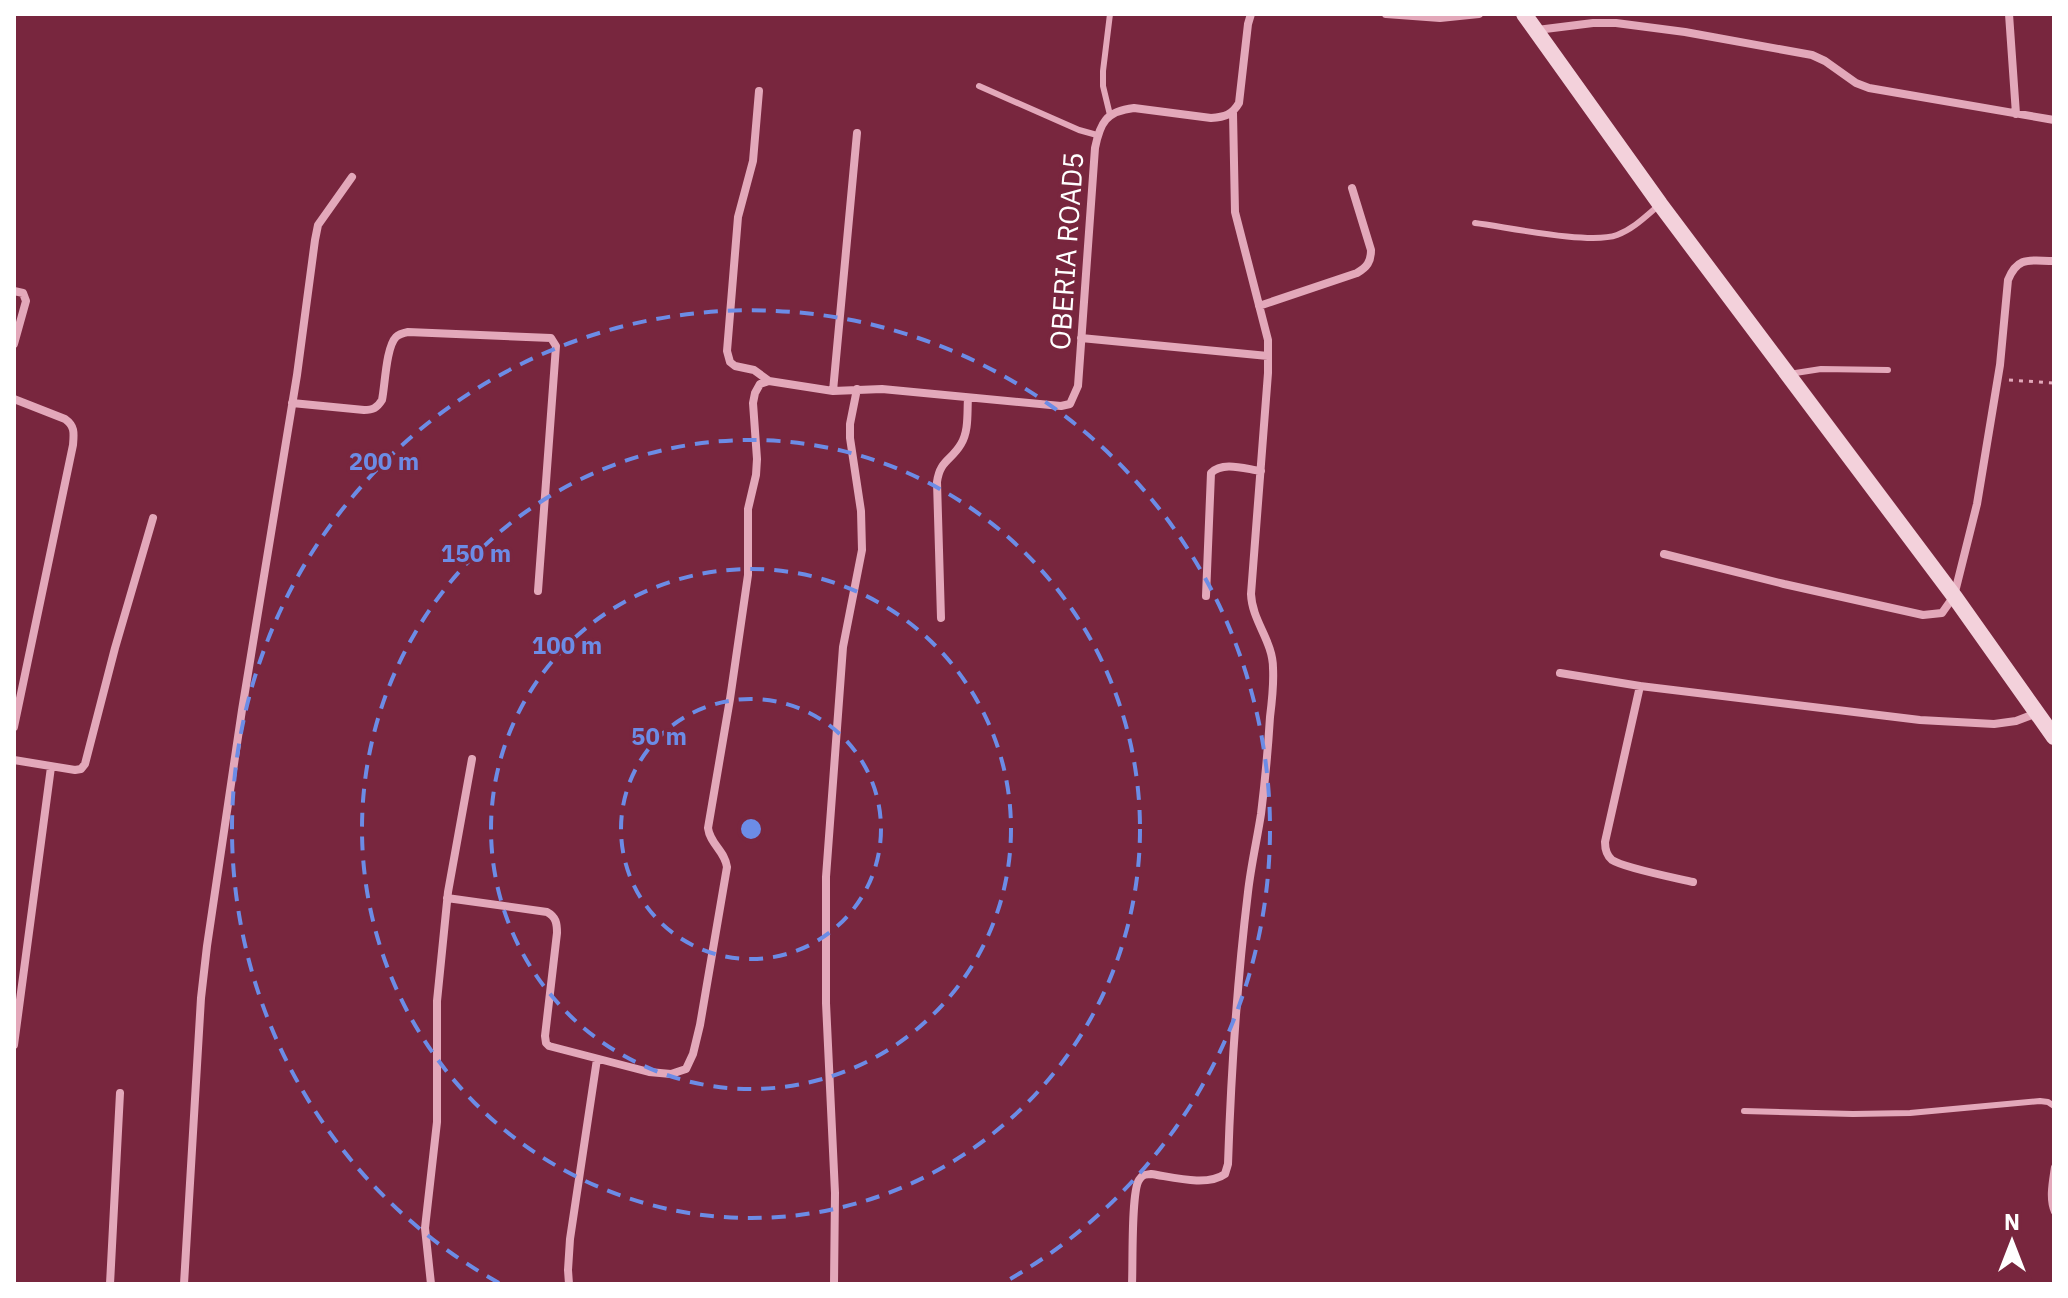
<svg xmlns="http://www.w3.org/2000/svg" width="2068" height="1298" font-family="'IBM Plex Sans',sans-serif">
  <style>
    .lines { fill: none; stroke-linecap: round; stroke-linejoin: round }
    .path { stroke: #e3a8ba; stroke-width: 3; stroke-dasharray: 4 6; stroke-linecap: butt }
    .lane { stroke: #e3a8ba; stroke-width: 6 }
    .street { stroke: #e3a8ba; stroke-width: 8 }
    .secondary { stroke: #f3d1db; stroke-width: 16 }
    .ring { fill: none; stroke: #6c8ce6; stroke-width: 4; stroke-dasharray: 14 10 }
    .labels { text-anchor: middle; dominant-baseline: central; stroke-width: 7; stroke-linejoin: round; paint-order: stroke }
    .street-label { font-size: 28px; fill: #fff; stroke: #78263e }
    .centre { fill: #6c8ce6; stroke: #78263e; stroke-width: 4 }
    .ring-label { font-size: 24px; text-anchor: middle; font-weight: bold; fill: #6c8ce6; stroke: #78263e; stroke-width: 7; stroke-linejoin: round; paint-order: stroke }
  </style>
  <rect width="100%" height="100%" fill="#78263e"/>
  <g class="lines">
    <!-- path -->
    <path class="path" d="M2009 380 2054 383"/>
    <!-- lane -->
    <path class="lane" d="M1110 14 1103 71V86L1110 115
      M979 86 1079 130 1097 135
      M1475 223C1507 227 1590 245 1617 235 1633 229 1645 217 1658 206
      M1789 374 1821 369 1888 370
      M1744 1111 1853 1114 1910 1113 2040 1101 2048 1102 2054 1106
      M2054 1167C2052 1181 2048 1199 2054 1212"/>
    <!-- street -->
    <path class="street" d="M1386 14 1440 18 1479 14
      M2009 14 2016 114
      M1537 30 1593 23H1616L1685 32 1812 55 1825 61 1856 83 1869 88 2054 120
      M759 91 753 161 738 217 727 351 730 362 735 366 754 370 769 381
      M14 291 23 293 26 301 14 344
      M1259 306 1357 273C1367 267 1371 262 1371 250L1352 188
      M1081 338 1268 356
      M833 391 857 133
      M14 399 65 419C75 426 74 433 73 445L14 727
      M292 403 364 410C373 410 377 408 382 400 385 386 386 347 396 337 399 334 403 333 408 332L551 338 556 346 538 591
      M1664 554 1784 584 1923 615 1942 613 1954 596 1977 504 2000 365 2008 280C2018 255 2031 261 2054 261
      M1206 596 1211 473C1223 461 1245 469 1261 471
      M941 618 937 482C940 460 951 461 961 444 969 431 967 413 968 398
      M1560 673 1640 686 1920 720 1994 724 2016 721 2037 713
      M1640 686 1605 842C1605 849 1606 855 1612 860 1624 868 1676 878 1693 882
      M14 760 75 770 81 769 85 764 115 648 153 518
      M447 898 547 912C556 917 557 923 557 933L545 1036 546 1043 549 1046 649 1072 671 1074 686 1069 693 1054 700 1025 727 867C725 851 710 844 708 828L730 699 748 575V509L756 475 757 459 753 403 755 393 760 384 769 381 833 391 882 389 1061 406 1070 404 1078 386 1095 148C1100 123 1106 111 1134 108L1211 118C1225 117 1232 115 1239 103L1248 24 1251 14
      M14 1045 51 767
      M110 1284 120 1093
      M184 1284 201 998 207 946 242 710 297 375 315 240 318 225 352 177
      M431 1284 425 1228 437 1122V1001L448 892 472 759
      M569 1284 568 1270 570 1239 597 1059
      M834 1284 835 1193 826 1003V877L843 647 862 550 861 511 850 438V424L857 389
      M1132 1284C1133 1265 1131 1192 1139 1180 1143 1174 1144 1175 1151 1174 1172 1177 1207 1187 1225 1174L1228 1164C1231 1073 1237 982 1248 892 1251 865 1257 840 1261 814 1265 782 1268 749 1270 717 1272 701 1274 685 1273 668 1273 641 1252 621 1251 594L1268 373V340L1235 212 1233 113"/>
    <!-- secondary -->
    <path class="secondary" d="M1524 14 1660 204 1954 596 2054 737"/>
  </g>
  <!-- distance rings -->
  <g class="ring">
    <circle cx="751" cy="829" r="130"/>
    <circle cx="751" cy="829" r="260"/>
    <circle cx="751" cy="829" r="389"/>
    <path d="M499 1283A519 519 0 1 1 1003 1283"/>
  </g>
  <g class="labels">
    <!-- street labels -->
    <g class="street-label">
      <text transform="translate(1066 251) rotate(-86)">OBERIA ROAD5</text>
    </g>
  </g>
  <circle cx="751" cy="829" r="12" class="centre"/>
  <g class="ring-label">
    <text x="384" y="470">200 m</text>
    <text x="476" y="562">150 m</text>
    <text x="567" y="654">100 m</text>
    <text x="659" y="745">50 m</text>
  </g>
  <!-- border -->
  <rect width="2068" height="1298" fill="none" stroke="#ffffff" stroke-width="32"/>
  <!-- north arrow -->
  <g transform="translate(2012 1242)" stroke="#78263e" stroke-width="6" paint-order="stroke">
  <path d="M0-6L14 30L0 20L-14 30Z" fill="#ffffff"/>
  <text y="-12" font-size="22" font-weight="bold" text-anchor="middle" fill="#ffffff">N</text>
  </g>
</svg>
